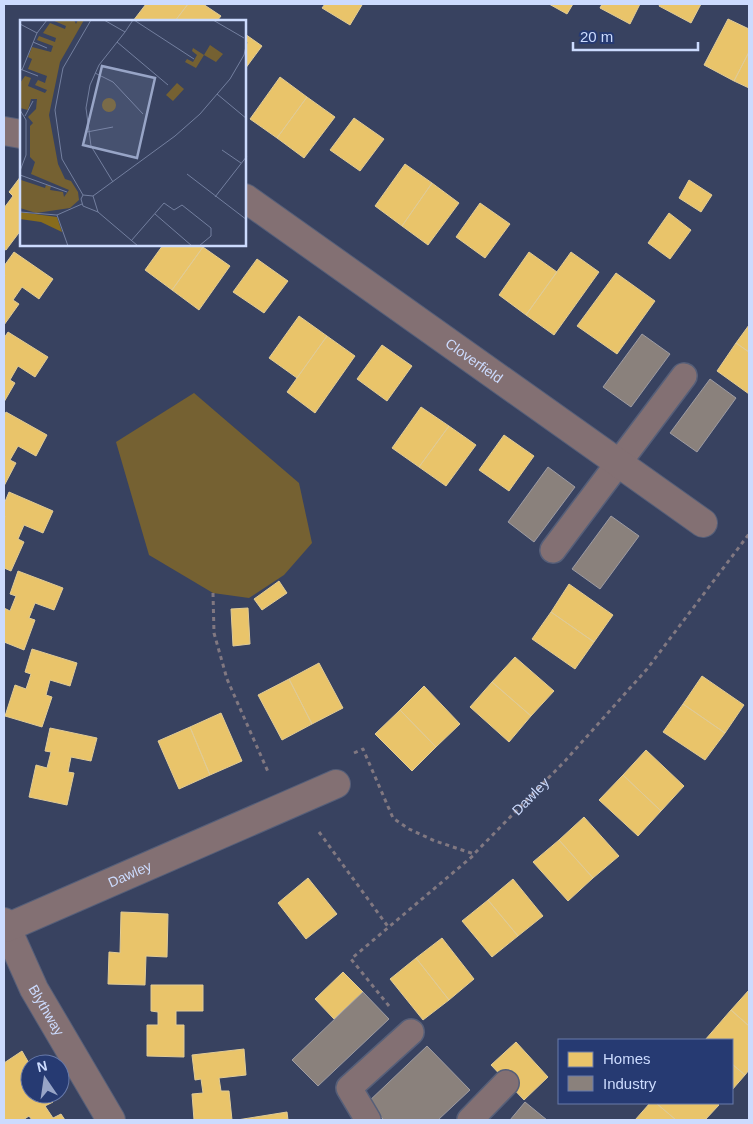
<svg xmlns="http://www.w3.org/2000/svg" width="753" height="1124" font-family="Helvetica,sans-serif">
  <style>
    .green { fill: #756132 }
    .homes { fill: #e9c46a; stroke: #e0cb96 }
    .industry { fill: #8a817c; stroke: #9e9ca3 }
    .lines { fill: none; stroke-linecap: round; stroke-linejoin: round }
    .service-casing { stroke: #565f79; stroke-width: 28 }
    .minor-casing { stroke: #565f79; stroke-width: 30 }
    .path { stroke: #817881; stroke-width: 3; stroke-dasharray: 4 4; stroke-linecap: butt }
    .service { stroke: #837073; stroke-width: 25 }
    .minor { stroke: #837073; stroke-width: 28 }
    .labels { text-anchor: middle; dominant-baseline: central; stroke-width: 5; stroke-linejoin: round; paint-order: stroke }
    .street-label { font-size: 14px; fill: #ccdbfe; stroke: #263a72 }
    .inset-road { fill: none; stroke: #737f9f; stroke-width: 1 }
    .view { fill: #98a5c7; fill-opacity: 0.15; stroke: #98a5c7; stroke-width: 2.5 }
    .inset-edge { fill: none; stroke: #ccdbfe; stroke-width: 2.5 }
  </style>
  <rect width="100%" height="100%" fill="#384260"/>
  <!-- green -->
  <path class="green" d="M194 393 299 483 312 543 284 575 249 598 213 593 149 555 116 442Z"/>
  <!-- homes -->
  <path class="homes" d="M146 4H188L175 21H133Z
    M188 4H203L221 16 217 21H175Z
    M325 4H359L362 5 350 25 322 8Z
    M549 4H573L567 14Z
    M602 4H640L630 24 600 8Z
    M660 4H701L691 23 659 6Z
    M728 19 749 29V52L734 81 704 65Z
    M245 34 262 46 245 69Z
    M749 52V88L734 81Z
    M280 77 307 97 277 138 250 119Z
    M307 97 335 117 304 158 277 138Z
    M354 118 384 139 360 171 330 150Z
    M405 164 432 183 402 226 375 206Z
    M21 176V230L6 250 4 249V208L13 196 9 192Z
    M689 180 712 195 701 212 679 198Z
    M432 183 459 203 428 245 402 226Z
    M480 203 510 224 485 258 456 237Z
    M669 213 691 230 670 259 648 243Z
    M163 245H201L203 247 172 290 145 270Z
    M203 247 230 266 199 310 172 290Z
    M14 252 53 279 39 299 22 287 13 300 19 304 4 325V277L5 275 4 274V266Z
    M529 252 557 272 526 315 499 295Z
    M571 252 599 272 554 335 526 315Z
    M257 259 288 281 264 313 233 292Z
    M616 273 655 301 617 354 577 326Z
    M299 316 327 336 297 378 269 358Z
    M749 325V352L736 343Z
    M8 332 48 357 35 377 18 366 10 380 15 383 4 402V338Z
    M327 336 355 356 315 413 287 392Z
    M736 343 749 352V394L717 371Z
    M382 345 412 366 387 401 357 379Z
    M421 407 449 426 419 467 392 448Z
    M6 412 47 435 36 456 18 446 10 460 16 463 4 486V416Z
    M449 426 476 445 446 486 419 467Z
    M504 435 534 456 509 491 479 470Z
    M9 492 53 511 43 533 24 525 18 539 24 542 11 571 4 568V520L5 516H4V504Z
    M18 571 63 588 54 610 35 603 29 618 35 620 24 650 4 642V608L10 611 16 596 10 594Z
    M279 581 287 593 262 610 254 599Z
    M569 584 613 615 594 642 551 612Z
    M248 608 250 644 233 646 231 609Z
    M551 612 594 642 575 669 532 639Z
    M32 649 77 663 70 686 50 680 46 695 52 697 42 727 5 716 15 685 26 689 31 674 25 672Z
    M515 657 554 691 531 716 492 682Z
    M319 663 343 708 312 724 289 679Z
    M702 676 744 705 725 733 683 704Z
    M289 679 312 724 282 740 258 695Z
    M492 682 531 716 509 742 470 707Z
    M424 686 460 724 436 747 400 710Z
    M683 704 725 733 705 760 663 732Z
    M400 710 436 747 412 771 375 734Z
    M221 713 242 761 210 775 190 727Z
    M190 727 210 775 179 789 158 741Z
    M50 728 97 738 91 761 71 757 68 772 74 773 67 805 29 797 36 765 47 768 51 752 45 751Z
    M646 750 684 786 661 811 623 775Z
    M623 775 661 811 638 836 599 800Z
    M584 817 619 856 593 878 559 840Z
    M559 840 593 878 568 901 533 862Z
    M308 878 337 914 306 939 278 903Z
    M513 879 543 916 518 936 488 900Z
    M488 900 518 936 492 957 462 921Z
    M121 912 168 914 167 957 146 956 145 985 108 984 109 952 120 953Z
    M442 938 474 979 449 1000 416 958Z
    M416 958 449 1000 423 1020 390 979Z
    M343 972 363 992 334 1019 315 999Z
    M151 985H203V1011H176V1025H184V1057L147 1056V1025H158V1012L151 1011Z
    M749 990V1026L731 1010Z
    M731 1010 749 1026V1070L745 1075 732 1064V1040H705Z
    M516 1042 548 1077 524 1100 491 1065Z
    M244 1049 246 1075 219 1078 221 1091H229L232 1120H194L192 1094 203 1093 201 1079 195 1080 192 1055Z
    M22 1051 30 1065V1094H48L53 1102 45 1106 53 1118 61 1114 65 1120H32L29 1116 23 1120H4V1063Z
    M732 1064 745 1075 732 1090Z
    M650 1103H656L676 1120H635Z
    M656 1103H717L719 1105 705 1120H676Z
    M287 1112 288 1120H237Z"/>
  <!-- industry -->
  <path class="industry" d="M642 334 670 354 631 407 603 387Z
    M710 379 736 398 697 452 670 433Z
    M548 467 575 487 534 542 508 522Z
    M611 516 639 536 600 589 572 569Z
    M363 992 389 1019 318 1086 292 1060Z
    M427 1046 470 1090 438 1120H384L367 1103Z
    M525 1102 547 1120H510Z"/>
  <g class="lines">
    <!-- service casing -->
    <g class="service-casing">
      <path id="service" d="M553 550 684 376
        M368 1120 349 1088 411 1032
        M470 1120 506 1083"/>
    </g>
    <!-- minor casing -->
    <g class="minor-casing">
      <g id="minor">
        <path d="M4 131 21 134"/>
        <path id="s2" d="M245 198 703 523"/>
        <path id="s3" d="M4 922 34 989 111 1120"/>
        <path id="s4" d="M6 928 336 784"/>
      </g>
    </g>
    <!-- path -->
    <g class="path">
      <path d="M213 593 214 633 227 679 269 774"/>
      <path id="s1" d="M354 753 363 749 393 818 409 829 435 841 474 854 565 761 647 669 749 534"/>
      <path d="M319 832 389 928"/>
      <path d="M389 1006 351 959 474 855"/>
    </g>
    <!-- service -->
    <use href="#service" class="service"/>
    <!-- minor -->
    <use href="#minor" class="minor"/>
  </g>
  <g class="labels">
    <!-- street labels -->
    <g class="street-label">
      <text stroke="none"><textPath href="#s2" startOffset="281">Cloverfield</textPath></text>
      <text stroke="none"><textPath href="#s1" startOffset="255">Dawley</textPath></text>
      <text stroke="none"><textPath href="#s4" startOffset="135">Dawley</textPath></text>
      <text stroke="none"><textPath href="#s3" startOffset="98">Blythway</textPath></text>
    </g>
  </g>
  <!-- overview -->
  <g transform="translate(20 20)">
    <rect width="226" height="226" fill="#384260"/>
    <path d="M32 0H54L56 4 58 0H64L40 42 29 95 38 144 45 159 51 161 58 172 59 180 50 188 16 193 0 188 1 160 25 168 26 165 31 166 30 170 43 172 44 177 49 170 11 154 15 142 10 137V106L13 103 8 97 16 89 17 79H11L8 90 0 88V63L5 56 11 58 8 66 25 73 27 70 15 65 18 60 25 63 27 56 8 49 12 39 8 37 12 27 31 32 33 26 17 20 19 16 35 22 36 18 23 13 30 3 45 9 46 6ZM190 25 203 34 196 42 184 35 176 48 165 42 167 39 173 42 177 35 172 31 173 28 184 35ZM157 63 164 69 153 81 146 75ZM82 85a7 7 0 1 1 14 0a7 7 0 1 1-14 0Z" fill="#756132"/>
    <path d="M0 192 37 197 42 212 21 202 0 199Z" fill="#886c1c"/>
    <path class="inset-road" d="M84 0 105 12 113 0M114 0 174 39M193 0 224 18M0 4 17 13M13 22 27 28M97 22 148 65M0 49 18 56M2 50 17 13 27 0M75 53 93 62 123 94M197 74 227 99M0 90 6 100V135L0 151M5 96 13 81M67 112 93 107M202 130 221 143M167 154 227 200M0 155 47 172M93 162 71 126 66 88 70 65 79 45 105 12M63 175 42 139 35 90 43 48 71 0M63 175 61 179 63 186 78 192 118 226M63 175 73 176 78 192M73 176 155 116 180 94 210 59 224 35 227 22M195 177 227 136M0 192 37 195 62 184M135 194 172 226M37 195 48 226M111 221 144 183 154 190 162 185 191 208V216L179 226"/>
    <path class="view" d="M82 46 135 58 117 138 63 125Z"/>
    <rect width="226" height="226" class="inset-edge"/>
  </g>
  <!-- border -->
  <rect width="753" height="1124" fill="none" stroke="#ccdbfe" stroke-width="10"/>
  <!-- legend -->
  <rect x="558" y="1039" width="175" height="65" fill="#263a72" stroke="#687aaa"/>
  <rect x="568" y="1052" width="25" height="15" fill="#e9c46a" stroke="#687aaa"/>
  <text x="603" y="1064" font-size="15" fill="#ccdbfe">Homes</text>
  <rect x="568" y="1076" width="25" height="15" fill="#8a817c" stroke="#687aaa"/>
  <text x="603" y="1089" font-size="15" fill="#ccdbfe">Industry</text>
  <!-- north arrow -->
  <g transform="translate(45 1079) rotate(347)"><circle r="24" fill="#263a72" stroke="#687aaa"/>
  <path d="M0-4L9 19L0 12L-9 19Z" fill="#98a5c7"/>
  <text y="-8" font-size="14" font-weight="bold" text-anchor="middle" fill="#ccdbfe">N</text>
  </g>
  <!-- scale -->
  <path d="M573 42v8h125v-8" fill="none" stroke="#ccdbfe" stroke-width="2.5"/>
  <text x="580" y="42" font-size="15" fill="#ccdbfe" stroke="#263a72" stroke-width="4" paint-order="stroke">20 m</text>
</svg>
